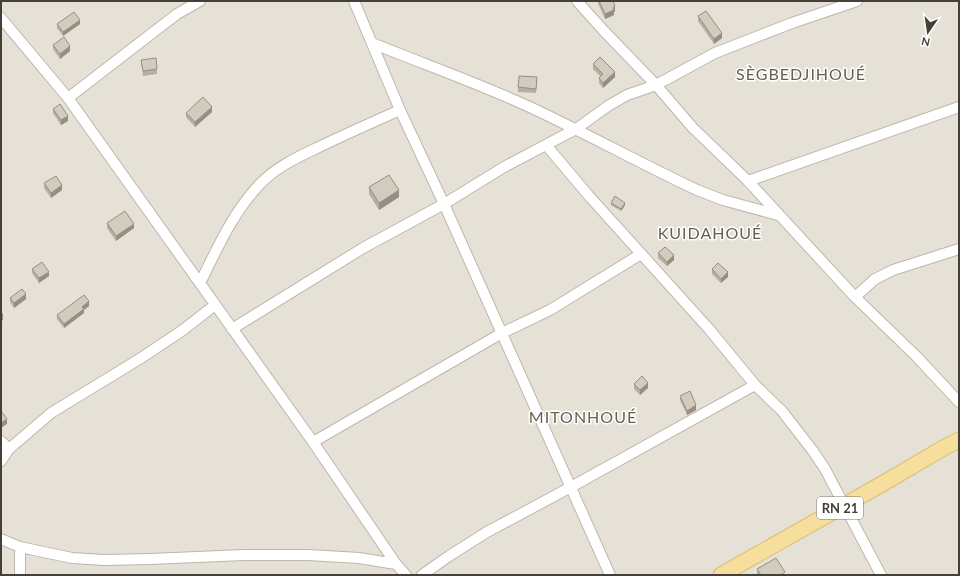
<svg xmlns="http://www.w3.org/2000/svg" width="960" height="576" font-family="Lato,sans-serif">
  <style>
    .residential { fill: #e6e1d6 }
    .lines { fill: none; stroke-linecap: round; stroke-linejoin: round }
    .street-casing { stroke: #bdb7ab; stroke-width: 12 }
    .primary-casing { stroke: #d9bd6e; stroke-width: 17 }
    .street { stroke: #fff; stroke-width: 10 }
    .primary { stroke: #f6df9d; stroke-width: 15 }
    .wall { fill: #b5afa3 }
    .shaded-wall { fill: #948e85 }
    .building { fill: #d3cbbe; stroke: #948e85 }
    .labels { text-anchor: middle; dominant-baseline: central; stroke-width: 3; stroke-linejoin: round; paint-order: stroke }
    .shield { fill: #fff; stroke: #7d7973; stroke-width: 1 }
    .shield-label { font-size: 13px; font-weight: bold; fill: #454037 }
    .quarter-label { font-size: 16px; letter-spacing: 1px; fill: #675e4f; stroke: #fff }
  </style>
  <rect width="100%" height="100%" fill="#f2efe8"/>
  <!-- residential -->
  <path class="residential" d="M1 1H959V575H1Z"/>
  <g class="lines">
    <!-- street casing -->
    <g class="street-casing">
      <path id="street" d="M354 1 400 110 444 204 610 575
        M577 1 604 31 656 85 693 128 748 181 855 297 916 356 959 402
        M1 18 68 98 313 442 396 564
        M372 43C426 65 481 84 534 109 589 135 642 164 697 190L723 200 778 215
        M68 98 177 14 200 1
        M546 145 589 196 709 329 755 385 782 411 813 451 825 469 881 575
        M748 181 959 107
        M200 283C217 249 233 212 260 184 276 167 298 157 319 147 346 134 373 122 400 110
        M855 297 875 279 893 270 959 249
        M232 329 363 248 444 204 504 167 576 129 608 106 627 95 656 85 715 53 792 23 857 1
        M1 441 9 449
        M313 442 502 333 550 310 641 254
        M1 461 9 449 51 413 141 358 183 330 215 305
        M1 539 20 547 72 558 104 560 150 559 244 555H308L359 558 396 564 406 575
        M20 547V575
        M422 575 449 556 487 532 571 487 755 385"/>
    </g>
    <!-- primary casing -->
    <g class="primary-casing">
      <path id="primary" d="M721 575 882 484 945 447 959 440"/>
    </g>
    <!-- street -->
    <use href="#street" class="street"/>
    <!-- primary -->
    <use href="#primary" class="primary"/>
  </g>
  <!-- wall -->
  <path class="wall" d="M597 1H613L615 11 614 12V15L605 19Z
    M698 16 722 38 714 44 698 21Z
    M57 24H80L63 36 57 28Z
    M53 45 70 51 60 59 53 49Z
    M141 60 157 69V74L143 76Z
    M593 64 615 77 603 88 599 83V78L600 76 593 69Z
    M537 82 536 93 518 92V87Z
    M53 109 68 121 61 125 53 113Z
    M212 112 195 127 186 117V113Z
    M44 183 62 190 51 198 44 188Z
    M369 187 399 197 379 210 369 194Z
    M611 203 625 205 621 211 611 205Z
    M107 223 134 228 116 241 107 228Z
    M658 253 674 260 667 266 658 258Z
    M32 269 49 276 39 283 32 273Z
    M712 269 728 277 721 283 712 274Z
    M10 298 26 299 14 308 10 302Z
    M89 306 84 310V313L64 328 57 319V315Z
    M634 384 648 388 640 395 634 389Z
    M680 396 696 410 687 415 680 400Z
    M757 569 785 575H757Z"/>
  <!-- shaded-wall -->
  <path class="shaded-wall" d="M615 6V11L614 12V15L605 19V14L613 8Z
    M80 20V24L63 36V32Z
    M722 33V38L714 44V39Z
    M70 46V51L60 59V54Z
    M615 72V77L603 88V83Z
    M212 107V112L195 127V122Z
    M68 116V121L61 125V120Z
    M62 185V190L51 198V193Z
    M399 190V197L379 210V203Z
    M625 203V205L621 211V209Z
    M134 224V228L116 241V236Z
    M674 255V260L667 266V262Z
    M49 272V276L39 283V278Z
    M728 272V277L721 283V279Z
    M26 294V299L14 308V303Z
    M89 301V306L84 310V313L64 328V324L82 307Z
    M3 313V320L1 321V314Z
    M648 383V388L640 395V390Z
    M696 405V410L687 415V411Z
    M7 419V424L1 428V423Z"/>
  <!-- building -->
  <path class="building" d="M599 1H613L615 6 613 8 614 10 605 14Z
    M706 11 722 33 714 39 698 16Z
    M74 12 80 20 63 32 57 24Z
    M64 37 70 46 60 54 53 45Z
    M600 57 615 72 603 83 599 78 603 74 593 64Z
    M156 58 157 69 143 71 141 60Z
    M519 76 537 77 536 89 518 87Z
    M203 97 212 107 195 122 186 113Z
    M60 104 68 116 61 120 53 109Z
    M389 175 399 190 379 203 369 187Z
    M56 176 62 185 51 193 44 183Z
    M615 196 625 203 621 209 611 203Z
    M125 211 134 224 116 236 107 223Z
    M665 247 674 255 667 262 658 253Z
    M42 262 49 272 39 278 32 269Z
    M718 263 728 272 721 279 712 269Z
    M22 289 26 294 14 303 10 298Z
    M84 295 89 301 82 307 84 309 64 324 57 315Z
    M642 376 648 383 640 390 634 384Z
    M690 391 696 405 687 411 680 396Z
    M1 411 7 419 1 423Z
    M776 558 785 572 781 575H761L757 569Z"/>
  <g class="labels">
    <!-- shield labels -->
    <rect class="shield" x="817" y="497" width="46" height="22" rx="3"/>
    <g class="shield-label">
      <text x="840" y="508">RN 21</text>
    </g>
    <!-- quarter labels -->
    <g class="quarter-label">
      <text x="801" y="73">SÈGBEDJIHOUÉ</text>
      <text x="710" y="232">KUIDAHOUÉ</text>
      <text x="583" y="416">MITONHOUÉ</text>
    </g>
  </g>
  <!-- border -->
  <rect width="960" height="576" fill="none" stroke="#454037" stroke-width="4"/>
  <!-- north arrow -->
  <g transform="translate(928 32) rotate(193)" stroke="#ffffff" stroke-width="3" paint-order="stroke">
  <path d="M0-3L7 15L0 10L-7 15Z" fill="#454037"/>
  <text y="-6" font-size="11" font-weight="bold" text-anchor="middle" fill="#454037">N</text>
  </g>
</svg>
